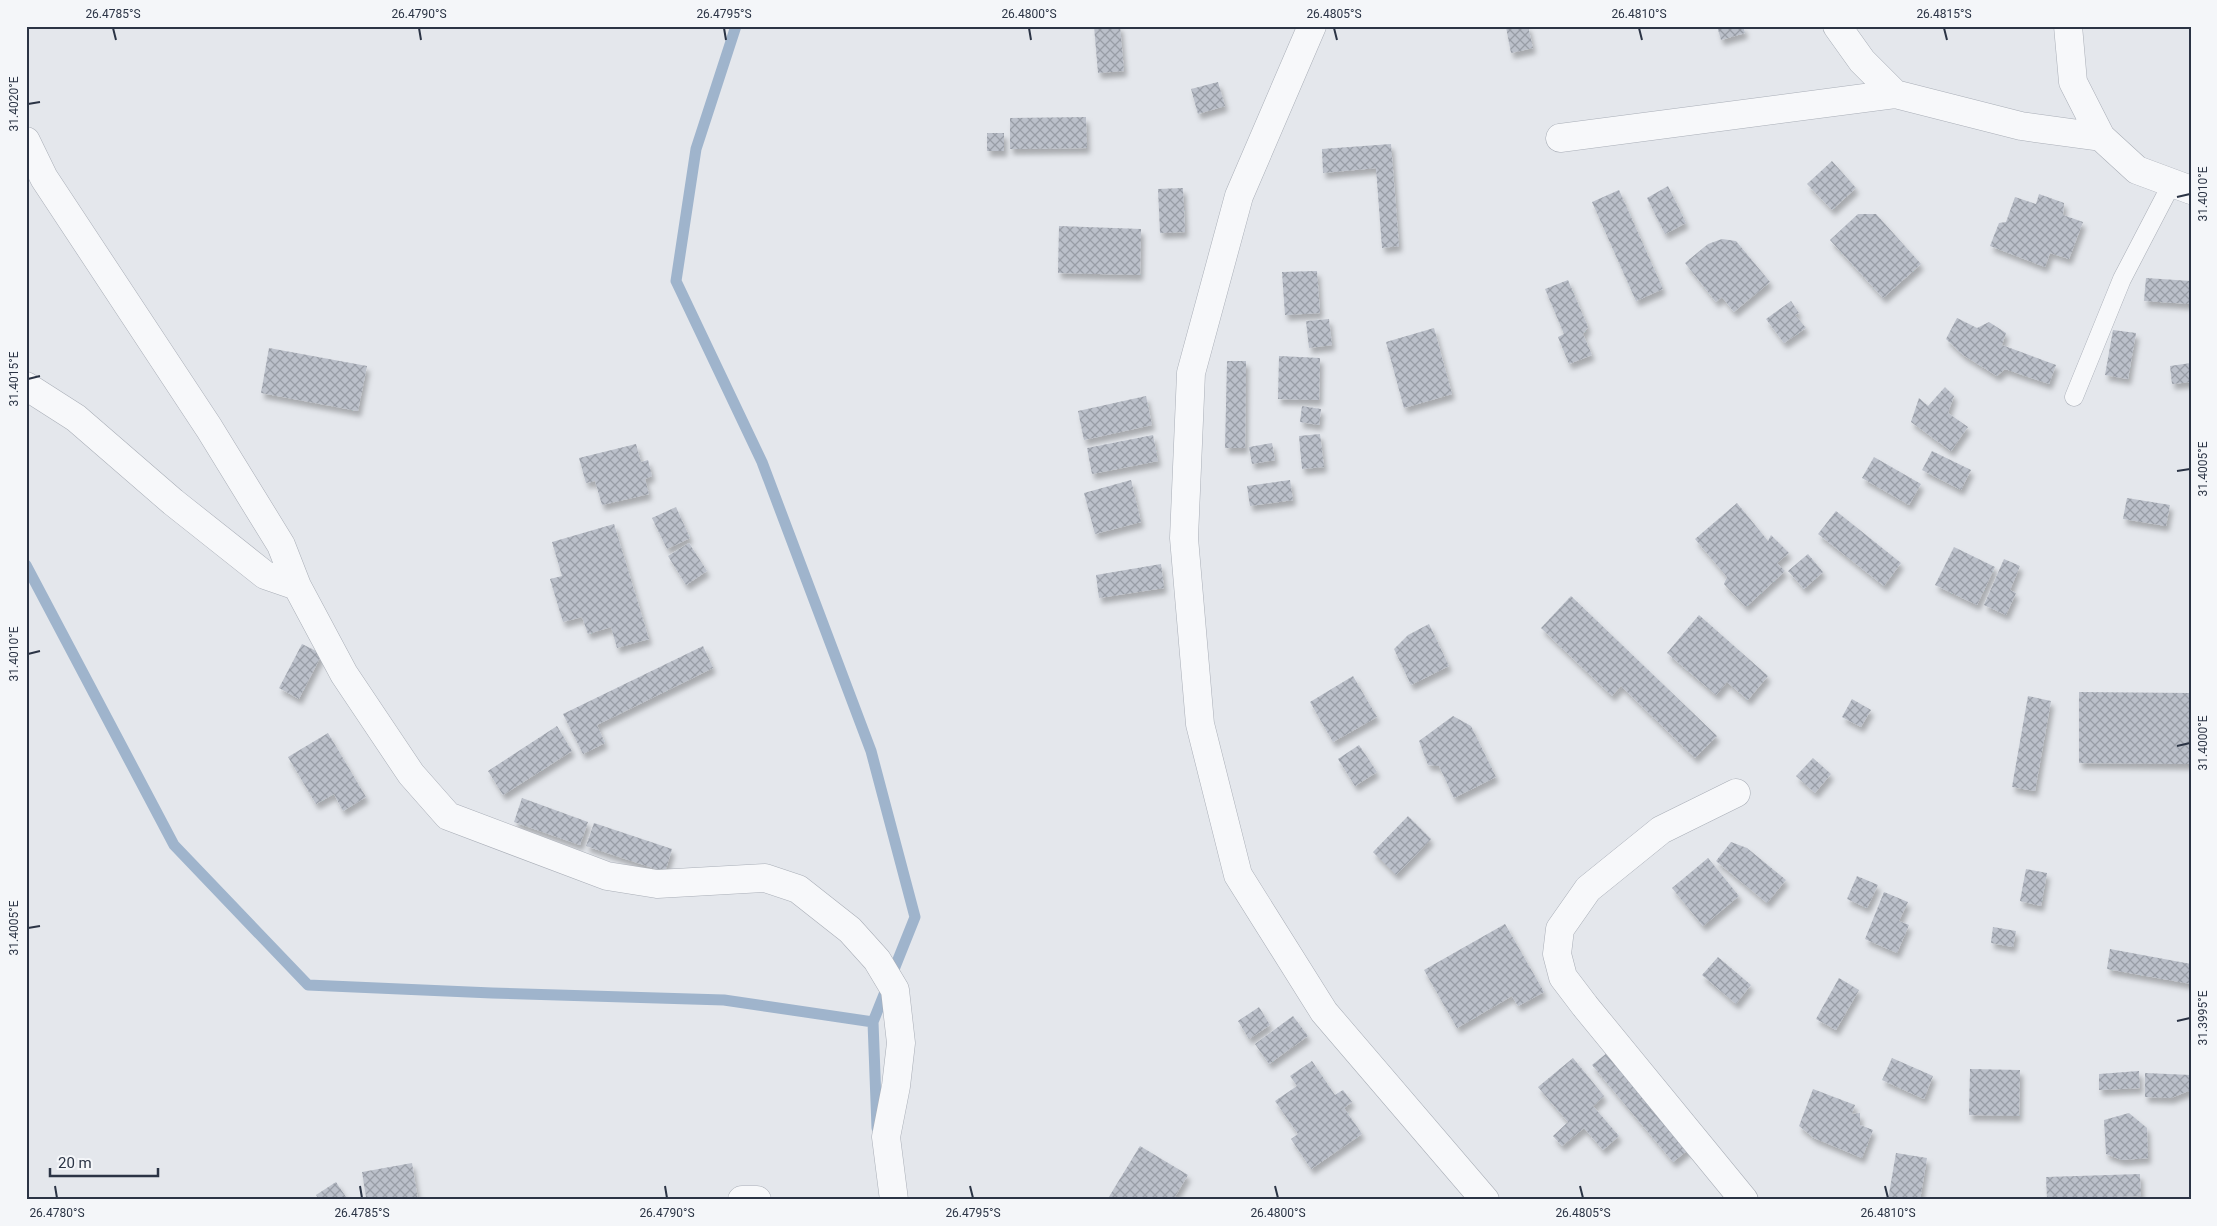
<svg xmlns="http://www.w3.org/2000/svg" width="2217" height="1226" font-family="Roboto,sans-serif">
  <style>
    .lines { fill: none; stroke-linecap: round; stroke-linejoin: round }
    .stream { stroke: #9fb4cc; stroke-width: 11 }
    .building { fill: url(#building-cross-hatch); filter: url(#shadow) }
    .service-casing { stroke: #a9aeb7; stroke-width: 19 }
    .minor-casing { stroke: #a9aeb7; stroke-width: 29 }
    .service { stroke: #f7f8fa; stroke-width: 18 }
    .minor { stroke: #f7f8fa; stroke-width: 28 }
    .ticks { fill: none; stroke: #2b3445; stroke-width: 2 }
    .neatline { fill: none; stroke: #2b3445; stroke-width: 2 }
    .ticks-label { font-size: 12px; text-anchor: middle; fill: #2b3445 }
  </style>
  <defs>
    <pattern id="building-cross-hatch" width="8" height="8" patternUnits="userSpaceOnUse" patternTransform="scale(1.25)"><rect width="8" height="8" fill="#bbc0ca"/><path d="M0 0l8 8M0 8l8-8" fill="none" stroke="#989da6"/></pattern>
    <filter id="shadow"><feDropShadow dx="3" dy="5.5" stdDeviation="2.5" flood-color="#0004"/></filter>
  </defs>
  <rect width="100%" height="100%" fill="#e4e7ec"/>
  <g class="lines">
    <!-- stream -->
    <path class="stream" d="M736 26 696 149 676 281 762 462 871 751 915 917 873 1022 877 1128
      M26 565 174 845 308 985 492 993 724 1000 873 1022"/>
  </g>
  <!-- building -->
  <path class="building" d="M1094 26H1120L1124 71 1098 73Z
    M1512 26H1528L1533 48 1511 53 1506 27Z
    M1717 26H1743L1745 33 1721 40Z
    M1218 82 1225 106 1198 114 1191 89Z
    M1086 117 1087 148 1010 149V118Z
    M987 133H1004V151H987Z
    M1391 144 1399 246 1382 248 1376 168 1323 173 1322 149Z
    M1832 161 1856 188 1832 210 1807 184Z
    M1668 186 1686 223 1665 234 1647 198Z
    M1183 188 1185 232 1160 233 1158 189Z
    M1619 190 1663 289 1636 301 1592 202Z
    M2039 194 2064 203 2063 215 2083 222 2069 259 2050 253 2045 267 1990 246 1999 223 2006 222 2015 197 2036 204Z
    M1858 214H1876L1921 264 1883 298 1830 240Z
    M1059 226 1141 229 1140 275 1058 273Z
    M1722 239 1736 241 1770 282 1734 312 1722 297 1716 302 1685 263 1708 244Z
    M1317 271 1320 313 1285 315 1282 272Z
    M2146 278 2191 281V304L2144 301Z
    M1568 280 1588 327 1583 334 1592 355 1569 364 1558 337 1564 334 1545 289Z
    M1791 301 1799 313 1795 315 1806 328 1784 343 1766 319Z
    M1957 318 1977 328 1989 322 2006 333 2002 345 2056 365 2049 384 2005 369 1997 376 1963 355 1946 339Z
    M1329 319 1332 345 1309 348 1306 321Z
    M1434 328 1452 394 1404 408 1386 342Z
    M2113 330 2136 333 2128 379 2105 375Z
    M269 348 367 366 358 411 261 393Z
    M1279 356 1320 358 1319 400 1278 399Z
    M1227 361H1246L1245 448H1225Z
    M2191 363V382L2172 384 2170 366Z
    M1945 387 1954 396 1948 413 1968 427 1951 451 1911 422 1919 398 1928 406Z
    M1146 396 1152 425 1084 440 1078 411Z
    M1302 406 1321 409 1319 425 1300 422Z
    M1320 434 1324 467 1302 469 1299 436Z
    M1153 435 1158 461 1092 474 1087 448Z
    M1272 443 1275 460 1252 464 1249 447Z
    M636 444 641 462 648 460 652 476 645 479 649 494 602 505 595 481 586 483 579 458Z
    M1932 451 1971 470 1961 490 1922 470Z
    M1874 457 1921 484 1909 505 1862 478Z
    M1131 480 1141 522 1095 534 1084 493Z
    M1290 480 1293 500 1250 506 1247 486Z
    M2127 498 2170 505 2166 526 2123 519Z
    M1737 503 1768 541 1771 535 1789 553 1777 563 1785 571 1746 607 1724 584 1727 577 1695 539Z
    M676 507 690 538 667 549 652 518Z
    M1836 511 1901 563 1884 586 1818 534Z
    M614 524 649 639 617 648 611 627 588 634 582 617 563 622 550 579 562 576 552 542Z
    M689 543 707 571 686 585 668 556Z
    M1954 547 1995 567 1977 605 1935 585Z
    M1808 554 1823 572 1804 589 1788 571Z
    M2004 559 2020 566 2010 590 2016 593 2006 615 1984 605Z
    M1161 564 1164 588 1099 598 1096 575Z
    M1571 596 1717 736 1695 758 1621 686 1612 696 1541 628Z
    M1699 615 1768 676 1748 700 1727 682 1716 695 1667 653Z
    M1429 624 1449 666 1411 685 1394 649 1408 635Z
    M302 644 322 654 299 699 279 688Z
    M703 646 713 668 597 725 605 743 583 754 563 714Z
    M1353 676 1377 717 1333 742 1310 702Z
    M2079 692 2191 693V764L2079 763Z
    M2028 696 2051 701 2035 791 2012 787Z
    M1852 699 1871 710 1861 727 1842 717Z
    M1453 716 1471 726 1496 777 1454 798 1439 766 1428 765 1419 741Z
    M557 726 572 751 503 795 488 771Z
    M328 733 366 797 343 811 334 794 316 804 288 757Z
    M1359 745 1377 772 1355 786 1338 759Z
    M1813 758 1831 774 1815 793 1796 776Z
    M522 798 588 822 580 845 514 822Z
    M1408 816 1431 839 1396 875 1373 852Z
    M594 823 672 849 665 872 586 846Z
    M1731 842 1747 848 1786 880 1767 903 1716 861Z
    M1708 858 1739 896 1703 926 1672 888Z
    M2026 869 2047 873 2041 906 2020 901Z
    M1857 876 1878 885 1867 908 1847 899Z
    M1884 892 1908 902 1899 921 1909 925 1897 953 1865 939Z
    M1505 924 1544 992 1518 1006 1512 996 1457 1028 1424 970Z
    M1993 927 2016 931 2013 947 1991 943Z
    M2110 949 2191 964V984L2107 969Z
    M1718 957 1751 985 1736 1004 1702 975Z
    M1839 978 1859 990 1836 1030 1816 1019Z
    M1259 1007 1270 1025 1249 1039 1238 1021Z
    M1293 1016 1308 1036 1269 1064 1255 1044Z
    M1612 1049 1693 1146 1673 1162 1592 1065Z
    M1573 1058 1604 1096 1593 1106 1619 1136 1603 1150 1584 1128 1562 1146 1553 1136 1568 1122 1538 1087Z
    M1892 1058 1933 1076 1924 1099 1882 1080Z
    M1312 1061 1335 1095 1343 1090 1352 1102 1344 1108 1362 1134 1311 1169 1291 1139 1298 1134 1275 1101 1297 1086 1290 1076Z
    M1970 1069 2020 1070 2019 1116 1969 1115Z
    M2139 1071 2140 1088 2099 1090V1074Z
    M2145 1073 2191 1075V1090L2171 1098 2145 1097Z
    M1813 1089 1855 1105 1852 1114 1860 1113V1125L1873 1130 1862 1158 1814 1138 1799 1126Z
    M2129 1113 2147 1128 2148 1158 2122 1160 2106 1154 2104 1120Z
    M1140 1146 1188 1175 1173 1200H1107Z
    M1896 1153 1927 1158 1920 1200H1888Z
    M412 1163 418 1200H358L366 1197 362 1172Z
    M2140 1174 2141 1196 2047 1199 2046 1177Z
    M336 1182 348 1200H319L316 1195Z"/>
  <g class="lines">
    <!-- service casing -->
    <g class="service-casing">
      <path id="service" d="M2074 397 2122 279 2172 183"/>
    </g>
    <!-- minor casing -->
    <g class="minor-casing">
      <path id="minor" d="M1312 26 1239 196 1191 373 1184 538 1200 724 1238 875 1324 1012 1485 1200
        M1837 26 1862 61 1895 94
        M2068 26 2073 82 2101 137 2137 170 2191 190
        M1560 138 1895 94 2021 126 2101 137
        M26 141 44 178 209 428 281 545 297 586 344 674 411 774 448 816 607 876 657 884 765 878 798 889 850 930 877 960 895 990 901 1043 896 1086 886 1137 894 1200
        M26 386 76 418 173 502 265 575 297 586
        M1736 793 1661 830 1588 889 1560 929 1557 954 1563 977 1585 1006 1744 1200
        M742 1200H757"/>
    </g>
    <!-- service -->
    <use href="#service" class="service"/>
    <!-- minor -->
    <use href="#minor" class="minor"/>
  </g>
  <!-- ticks -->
  <path class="ticks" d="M113 28 116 40M419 28 421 40M724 28 726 40M1029 28 1031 40M1334 28 1337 40M1639 28 1642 40M1944 28 1947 40M28 104 40 102M2177 197 2190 194M28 379 40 376M2177 471 2190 469M28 654 40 651M2177 746 2190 743M28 928 40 926M2177 1021 2190 1018M55 1186 57 1198M360 1186 362 1198M665 1186 667 1198M970 1186 973 1198M1275 1186 1278 1198M1580 1186 1583 1198M1885 1186 1888 1198"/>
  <!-- border -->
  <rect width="2217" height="1226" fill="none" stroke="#f4f6f9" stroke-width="55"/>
  <!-- scale -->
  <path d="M50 1168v8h108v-8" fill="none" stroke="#2b3445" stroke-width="2.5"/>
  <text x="58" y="1168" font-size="15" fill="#2b3445" stroke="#f4f6f9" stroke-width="4" paint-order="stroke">20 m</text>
  <rect x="28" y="28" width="2162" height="1170" class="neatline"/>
  <g class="ticks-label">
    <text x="113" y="18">26.4785°S</text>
    <text x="419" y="18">26.4790°S</text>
    <text x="724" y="18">26.4795°S</text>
    <text x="1029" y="18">26.4800°S</text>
    <text x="1334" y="18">26.4805°S</text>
    <text x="1639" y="18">26.4810°S</text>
    <text x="1944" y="18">26.4815°S</text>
    <text transform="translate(14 104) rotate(-90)" y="4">31.4020°E</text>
    <text transform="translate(2203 194) rotate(-90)" y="4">31.4010°E</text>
    <text transform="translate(14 379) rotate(-90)" y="4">31.4015°E</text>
    <text transform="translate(2203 469) rotate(-90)" y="4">31.4005°E</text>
    <text transform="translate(14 654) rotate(-90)" y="4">31.4010°E</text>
    <text transform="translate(2203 743) rotate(-90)" y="4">31.4000°E</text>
    <text transform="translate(14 928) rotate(-90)" y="4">31.4005°E</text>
    <text transform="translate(2203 1018) rotate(-90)" y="4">31.3995°E</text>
    <text x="57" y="1217">26.4780°S</text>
    <text x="362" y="1217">26.4785°S</text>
    <text x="667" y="1217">26.4790°S</text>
    <text x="973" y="1217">26.4795°S</text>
    <text x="1278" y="1217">26.4800°S</text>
    <text x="1583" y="1217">26.4805°S</text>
    <text x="1888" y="1217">26.4810°S</text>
  </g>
</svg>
